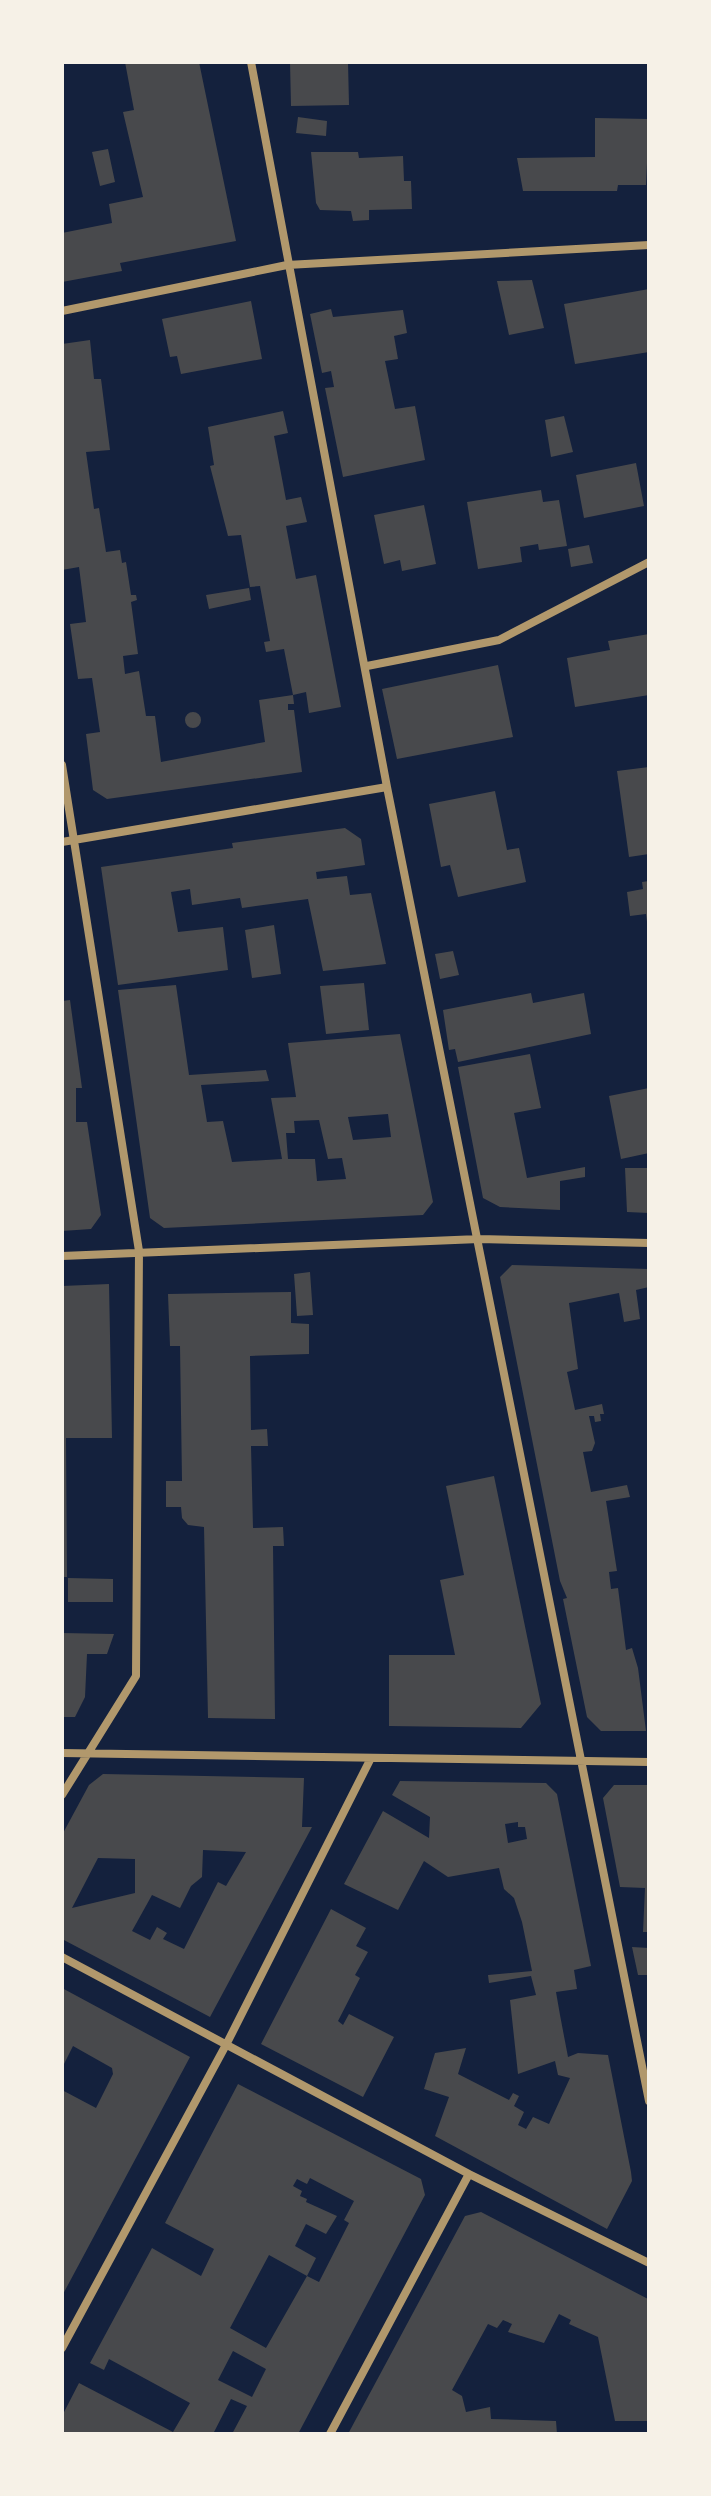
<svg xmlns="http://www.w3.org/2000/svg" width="711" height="2496" font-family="'PT Serif',serif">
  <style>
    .building { fill: #48494c; fill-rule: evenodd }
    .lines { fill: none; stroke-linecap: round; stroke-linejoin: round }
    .minor { stroke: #b1986c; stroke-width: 8 }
  </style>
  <rect width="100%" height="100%" fill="#14213d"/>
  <!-- building -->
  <path class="building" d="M125 62H199L236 241 120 263 122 271 62 282V233L112 223 109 204 143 197 123 112 134 110Z
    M290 62H348L349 105 291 106Z
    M298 117 327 121 326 136 296 133Z
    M595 118 649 119 646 185H618L617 191H523L517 158 595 157Z
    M108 149 115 182 100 186 92 152Z
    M311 152H358L359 158 403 156 404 181H411L412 209 369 210V220L353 221 351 211 320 210 316 203Z
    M532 280 544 328 509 335 497 281Z
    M649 289V352L575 364 564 304Z
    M251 301 262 359 181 374 177 356 170 357 162 319Z
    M331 309 333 317 403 310 407 333 394 336 398 359 385 361 395 409 415 406 425 460 343 477 325 388 334 387 331 371 322 373 310 314Z
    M90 340 94 379H101L110 450 86 452 94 509 99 508 106 552 120 550 122 563 126 562 131 595H136L137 600 131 602 138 654 123 656 125 674 139 671 146 716H155L161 762 265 742 259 700 293 695 284 649 266 652 264 642 270 641 260 586 250 587 241 535 228 536 210 466 214 465 208 427 283 411 288 433 274 436 286 500 301 497 307 522 286 526 296 579 316 575 341 707 309 713 306 692 293 695 294 704H288V710H294L302 772 107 799 93 790 86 734 100 732 92 678 78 679 70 624 86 622 79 567 62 570V344Z
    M564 416 573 452 551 457 545 420Z
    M636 463 644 506 584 518 576 475Z
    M541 490 543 502 559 500 567 546 539 550 538 544 520 547 522 562 478 569 467 502Z
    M424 505 436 564 402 571 400 560 384 564 374 515Z
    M589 545 593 563 571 567 568 549Z
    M249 588 251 600 209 609 206 595Z
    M649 634V695L575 707 567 658 610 650 608 641Z
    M498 665 513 737 397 759 382 689Z
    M185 720a8 8 0 1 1 16 0a8 8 0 1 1-16 0Z
    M649 767V854L629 857 617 771Z
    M495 791 507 850 519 848 526 882 458 897 450 865 441 867 429 804Z
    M345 828 361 839 365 865 316 872 317 879 347 876 350 895 371 893 386 964 323 971 308 899 242 908 240 898 192 905 190 889 171 892 178 932 223 927 228 970 118 985 101 867 233 848 232 843Z
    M649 881V921L647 922 646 914 630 916 627 892 643 889 642 882Z
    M274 925 281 974 252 978 245 930Z
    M453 951 459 975 440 979 435 954Z
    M364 983 369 1030 326 1034 320 986Z
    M176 985 189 1075 266 1070 269 1081 201 1085 207 1122 223 1121 232 1162 282 1159 271 1098 296 1097 288 1043 400 1034 433 1202 423 1215 164 1228 150 1218 118 990ZM388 1114 391 1137 353 1140 348 1117ZM319 1120 328 1159 342 1158 346 1179 317 1181 315 1159H288L286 1133H295L294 1121Z
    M531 993 533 1003 584 993 591 1034 458 1062 455 1049 449 1050 443 1010Z
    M70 1000 82 1088H76V1122H87L101 1215 91 1229 62 1231V1001Z
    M530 1054 541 1108 514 1113 527 1178 585 1167V1177L560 1181V1210L500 1207 483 1198 458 1067Z
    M649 1088V1153L621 1159 609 1096Z
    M625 1168H649V1213L627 1212Z
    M512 1265 649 1269V1287L636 1290 640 1319 624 1322 619 1293 569 1303 578 1369 567 1372 575 1410 602 1404 604 1414H600L601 1421 595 1422 594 1416H589L595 1443 592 1451 583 1452 591 1492 627 1485 630 1497 606 1501 617 1571 609 1572 611 1589 618 1588 626 1650 632 1648 638 1668 646 1731H601L587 1717 563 1599 567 1598 560 1581 500 1277Z
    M310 1272 313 1315 297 1316 294 1274Z
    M109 1284 112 1438H66L67 1577H62V1286Z
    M291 1292V1323L309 1324V1354L250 1356 251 1430 267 1429 268 1446H251L253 1528 283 1527 284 1546H273L275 1719 208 1718 204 1527 188 1525 182 1518 181 1507H166V1481H182L180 1346H170L168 1294Z
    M494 1476 541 1704 521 1728 389 1726V1655H455L440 1580 464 1575 446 1486Z
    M68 1578 113 1579V1602H68Z
    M62 1633 114 1634 107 1654H87L85 1697 75 1717H62Z
    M103 1774 304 1778 302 1827H312L210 2017 62 1939V1835L89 1785ZM203 1850 246 1852 226 1886 218 1882 184 1949 163 1939 167 1933 157 1927 150 1940 132 1931 152 1895 180 1908 191 1886 202 1877ZM98 1858 135 1859V1893L72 1908Z
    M400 1781 546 1783 557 1794 591 1966 574 1970 577 1989 556 1992 560 2015 568 2057 578 2053 608 2055 631 2172 632 2181 607 2229 435 2136 449 2097 424 2089 435 2053 466 2048 458 2074 509 2100 513 2093 519 2096 514 2106 524 2112 518 2125 526 2129 533 2117 549 2124 570 2078 558 2075 555 2061 518 2074 510 2000 536 1995 531 1976 489 1983 488 1975 532 1971 522 1922 514 1898 504 1889 499 1868 448 1877 424 1861 398 1910 344 1884 383 1811 429 1838 430 1817 392 1795ZM518 1822V1827H525L527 1839 508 1843 505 1824Z
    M614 1785H649V1932H643L645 1888 620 1887 603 1798Z
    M331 1909 366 1928 356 1946 368 1952 355 1975 360 1978 338 2021 343 2025 349 2014 394 2037 363 2097 261 2044Z
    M632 1947 649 1948V1975H638Z
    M62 1988 190 2057 62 2296V2090L96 2108 113 2074 112 2068 73 2046 62 2068Z
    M238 2084 421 2179 425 2195 298 2434H232L247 2406 231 2399 213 2434H62V2416L79 2383 173 2432 190 2403 109 2359 104 2370 90 2363 152 2248 201 2276 214 2249 165 2223ZM310 2178 354 2201 344 2220 349 2223 319 2282 307 2276 316 2258 295 2246 306 2224 326 2234 337 2216 306 2202 307 2199 300 2196 302 2191 293 2186 297 2179 307 2184ZM269 2255 307 2276 266 2348 230 2328ZM233 2351 266 2369 252 2397 218 2380Z
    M481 2212 648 2299 649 2421H615L598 2337 569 2324 571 2320 559 2314 544 2343 508 2332 512 2324 503 2320 497 2328 488 2324 452 2390 462 2396 466 2412 490 2407 491 2419 556 2421 557 2434H348L465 2216Z"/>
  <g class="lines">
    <!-- minor -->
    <path class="minor" d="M251 62 387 787 649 2101
      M62 311 287 265 649 245
      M367 666 499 640 649 562
      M62 765 139 1251 136 1676 62 1795
      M62 842 387 787
      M62 1256 479 1239 649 1243
      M62 1753 649 1762
      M62 1957 469 2174 649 2263
      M62 2348 227 2043 371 1758
      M330 2434 469 2174"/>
  </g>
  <!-- border -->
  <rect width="711" height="2496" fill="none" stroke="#f6f1e7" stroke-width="128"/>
</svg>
